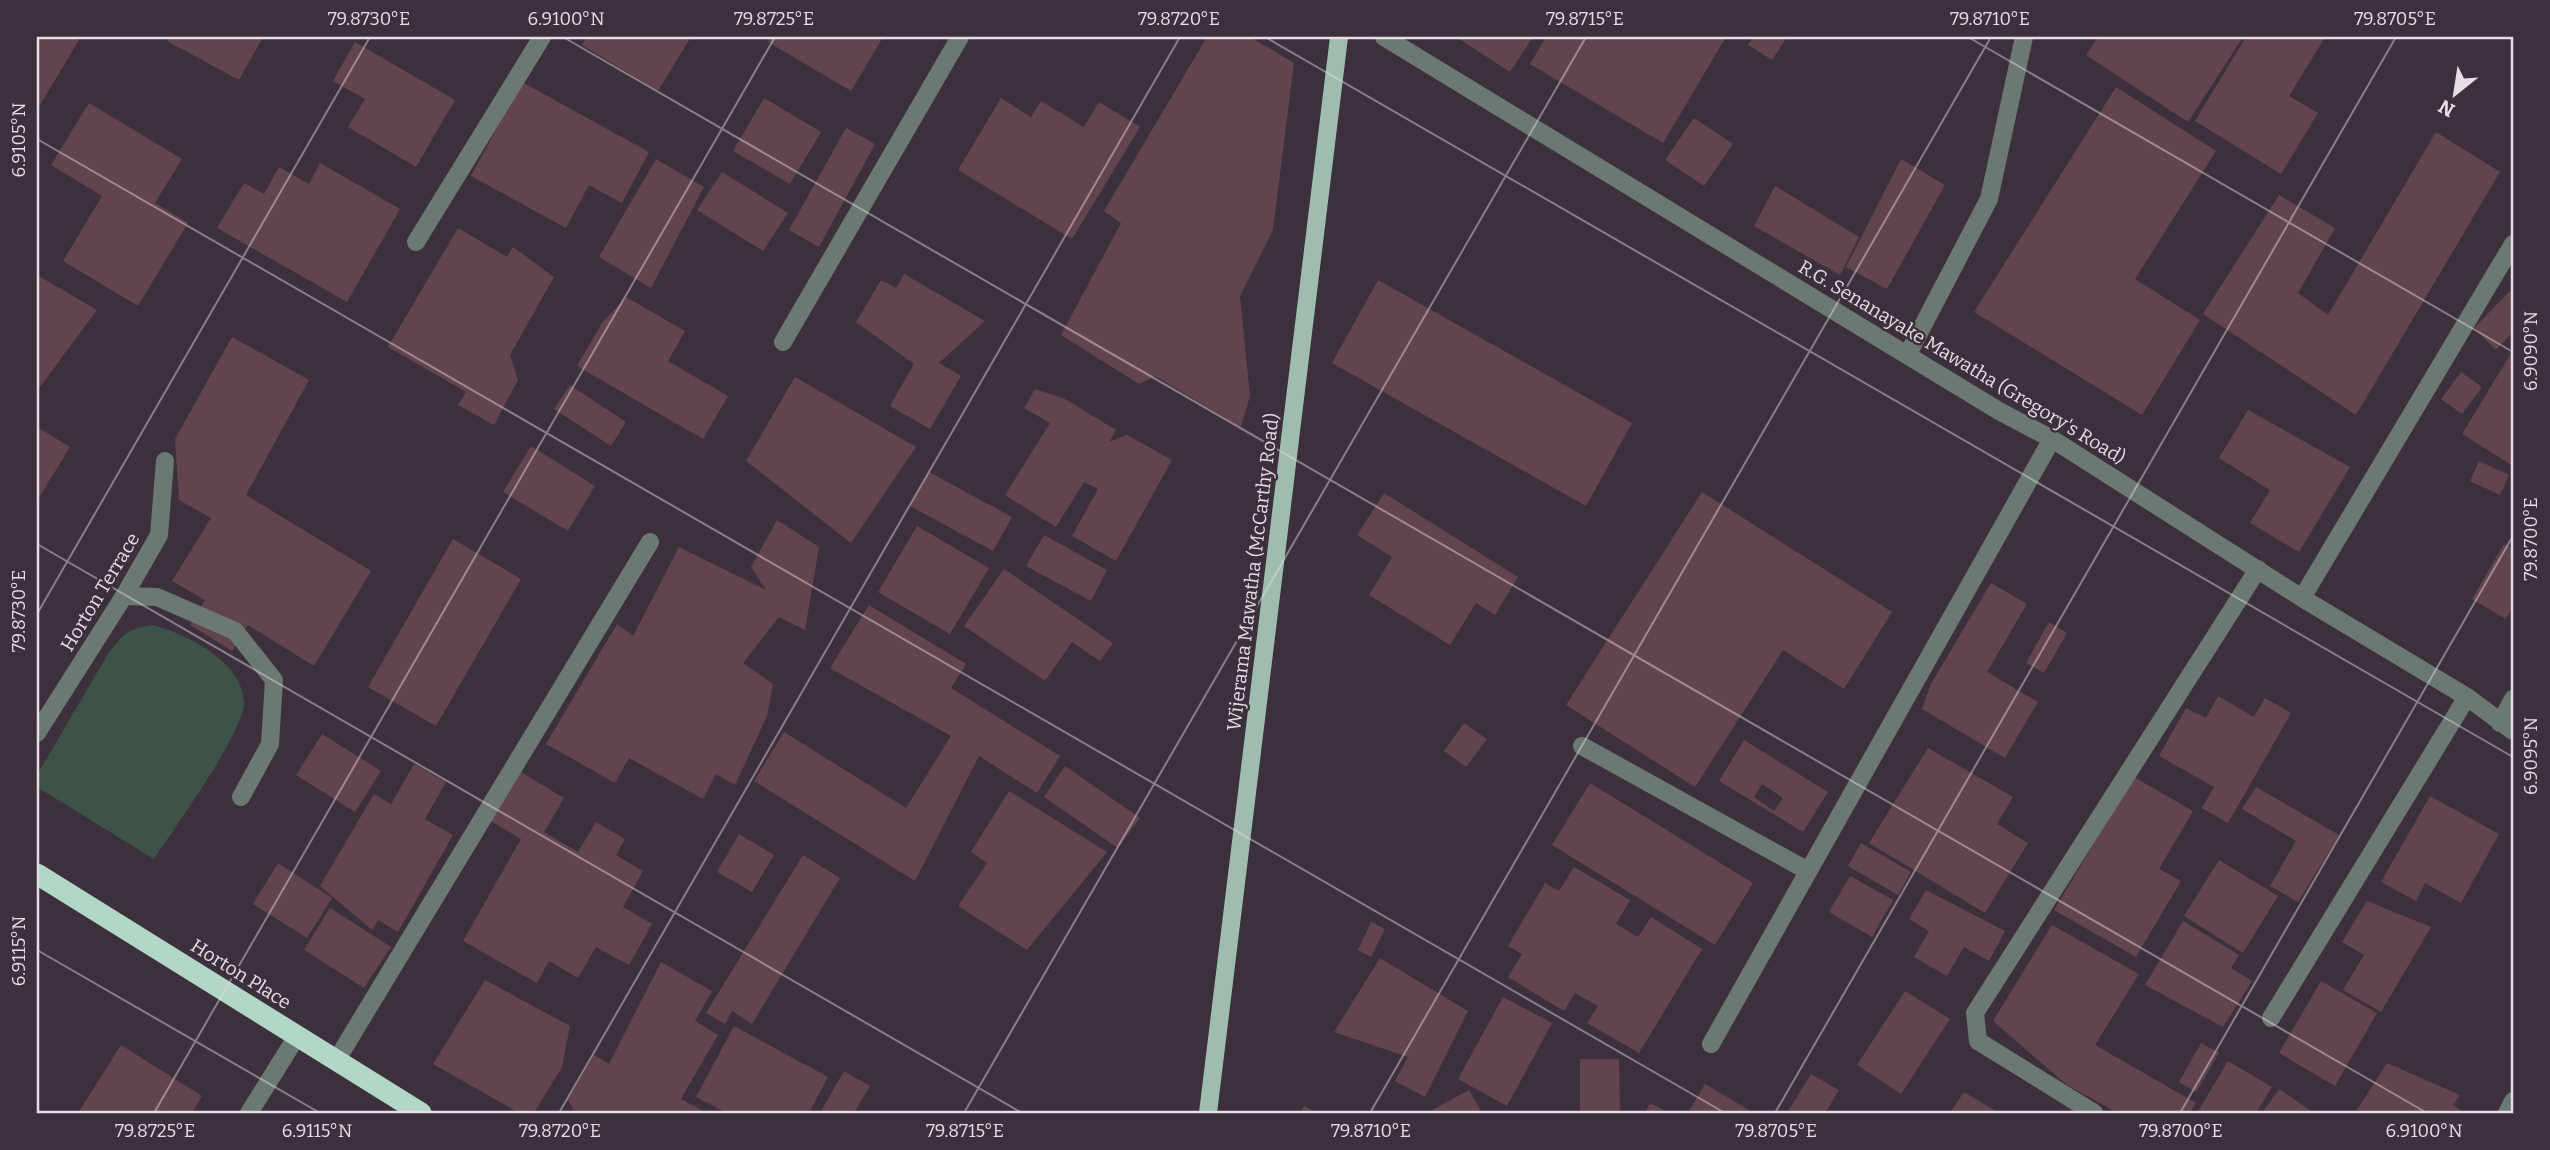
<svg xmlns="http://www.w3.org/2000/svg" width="2550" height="1150" font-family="Bitter,serif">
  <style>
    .green { fill: #3d5348 }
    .building { fill: #62444f; fill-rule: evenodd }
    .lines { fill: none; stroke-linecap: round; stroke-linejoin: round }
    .minor { stroke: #6b7972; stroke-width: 18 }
    .major { stroke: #9fbdaf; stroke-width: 18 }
    .highway { stroke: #b3d7c7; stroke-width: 21 }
    .ticks { fill: none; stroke: #e6dee5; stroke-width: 2; stroke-opacity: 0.45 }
    .labels { text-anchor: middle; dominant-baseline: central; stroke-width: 5; stroke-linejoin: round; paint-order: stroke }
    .street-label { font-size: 19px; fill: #e6dee5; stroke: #3c303c }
    .neatline { fill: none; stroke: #e6dee5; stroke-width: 2.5 }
    .ticks-label { font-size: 18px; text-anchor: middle; fill: #e6dee5 }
  </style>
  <rect width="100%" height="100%" fill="#3c303c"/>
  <!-- green -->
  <path class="green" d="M153 625C186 634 244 662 244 703 244 732 173 830 154 859L37 787V775L108 654C122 635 128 628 153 625Z"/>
  <!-- building -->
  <path class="building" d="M37 37H74L79 40 37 110Z
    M170 37H263L239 80 167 41Z
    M587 37H691L658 91 582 45Z
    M771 37H883L851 91 768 42Z
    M1207 37H1250L1294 63 1273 230 1240 296 1250 396 1241 427 1155 376 1139 384 1061 335 1121 223 1104 211Z
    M1456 37H1533L1510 72Z
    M1546 37H1726L1663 143 1530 64Z
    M1753 37H1787L1772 60 1748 45Z
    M2098 37H2243L2188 122 2086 55Z
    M2246 37H2325L2289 96 2318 113 2281 174 2195 121Z
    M355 42 455 100 416 167 348 127 365 99 333 81Z
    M522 82 649 152 622 203 589 185 566 228 471 176Z
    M2116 87 2216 151 2135 279 2200 320 2142 415 1974 312Z
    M764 98 821 132 790 184 733 151Z
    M1001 98 1031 117 1041 101 1084 127 1099 102 1140 127 1072 239 958 170Z
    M89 103 182 159 155 203 188 223 138 306 63 261 102 196 51 165Z
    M1694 118 1733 144 1704 186 1665 160Z
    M846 128 875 144 819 247 789 230Z
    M2436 132 2500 172 2356 415 2203 314 2279 195 2335 228 2298 293 2328 315Z
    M656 159 704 187 651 288 599 257Z
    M1901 159 1945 185 1887 289 1846 267Z
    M320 163 400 209 347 302 217 228 244 183 264 194 279 167 309 184Z
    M722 172 788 213 763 251 697 210Z
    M1775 186 1859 237 1840 275 1754 226Z
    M458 228 507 257 513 247 554 277 510 355 518 380 494 425 458 405 466 392 388 347Z
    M904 274 985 321 939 363 961 376 930 429 890 406 914 364 856 322 881 280 896 288Z
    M37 275 97 310 37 391Z
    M1378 280 1632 423 1586 506 1332 363Z
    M2510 291 2513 295V332L2496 350 2474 328Z
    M626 297 685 331 668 361 728 396 703 439 577 366 602 323Z
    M232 337 309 380 246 495 371 571 314 666 248 625 232 651 190 625 205 600 172 581 211 518 179 500 175 439Z
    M2513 350V466L2462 434Z
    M2461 372 2482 387 2462 414 2441 399Z
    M795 377 916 447 851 543 746 461Z
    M570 385 626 422 611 446 554 409Z
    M1035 389 1065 399 1116 430 1109 442 1127 435 1172 460 1116 561 1072 536 1098 489 1084 482 1056 527 1005 495 1050 423 1024 408Z
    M2248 410 2350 467 2299 552 2250 523 2270 490 2219 458Z
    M37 427 70 447 37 501Z
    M531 446 595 486 568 531 503 492Z
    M2479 461 2509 475 2500 495 2470 481Z
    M929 472 1012 517 993 551 910 506Z
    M1702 492 1892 612 1844 689 1783 650 1695 787 1566 705Z
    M1384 493 1518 577 1495 615 1476 603 1450 645 1369 595 1392 557 1357 535Z
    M777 520 819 547 805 630 779 617 743 663 773 684 767 716 735 785 716 774 703 799 629 758 615 783 546 744 617 624 633 636 679 547 766 590 751 567Z
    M917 526 989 568 950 634 878 592Z
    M1044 535 1107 570 1091 601 1026 566Z
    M453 539 521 579 436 726 368 687Z
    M2504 544 2513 549V606L2506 619 2472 599Z
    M1004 569 1113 643 1100 661 1072 642 1045 681 964 626Z
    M1991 583 2027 604 1987 672 2038 702 2005 758 1922 709 1931 684Z
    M869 605 966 664 951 688 1060 756 1037 793 979 756 915 881 754 781 784 732 906 808 951 736 830 668Z
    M2049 622 2067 633 2044 673 2026 663Z
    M2218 696 2254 717 2265 698 2291 713 2228 823 2202 808 2214 787 2159 756 2186 708 2206 718Z
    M1464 723 1487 739 1466 767 1444 751Z
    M322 734 381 771 355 812 296 775Z
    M1744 740 1828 792 1803 832 1719 781ZM1762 784 1783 798 1774 811 1754 797Z
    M1928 748 2013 797 1997 824 2028 843 1985 913 1869 843Z
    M414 764 446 782 425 819 453 835 398 932 378 920 372 930 320 886 374 794 391 804Z
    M1065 766 1140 818 1118 848 1044 797Z
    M519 771 564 798 544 832 578 852 596 822 625 839 616 855 643 871 623 907 652 924 629 965 596 947 578 978 549 961 537 983 463 941 521 839 491 821Z
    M2134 777 2193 811 2159 869 2181 881 2136 957 2054 910Z
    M1590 783 1753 883 1715 945 1552 845Z
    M2256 787 2339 835 2298 902 2270 886 2296 841 2242 809Z
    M1009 791 1107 852 1027 950 958 906 987 863 971 852Z
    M2430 796 2499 834 2461 903 2425 883 2416 901 2381 882Z
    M739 834 774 855 752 892 717 872Z
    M1861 843 1911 872 1898 895 1848 866Z
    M803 855 840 878 752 1024 732 1011 725 1024 706 1013Z
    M2219 860 2278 896 2243 953 2184 916Z
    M278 863 332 898 307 938 253 904Z
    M1574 867 1630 900 1616 924 1638 937 1651 917 1702 949 1639 1053 1587 1023 1598 1006 1575 993 1564 1011 1508 977 1522 954 1508 946 1545 883 1559 891Z
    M1850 876 1893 900 1872 937 1829 912Z
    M1926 890 2005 931 1989 961 1964 947 1947 976 1914 957 1929 931 1909 919Z
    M2367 901 2431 927 2381 1012 2343 990 2364 955 2342 942Z
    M330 908 391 947 364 988 304 950Z
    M2183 921 2239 955 2231 968 2252 981 2223 1027 2145 985Z
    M1371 922 1385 929 1371 957 1358 950Z
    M2052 925 2139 974 2095 1045 2196 1103 2190 1113H2118L2067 1085 1993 1021Z
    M1380 958 1468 1011 1425 1097 1395 1081 1408 1057 1334 1032Z
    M661 962 712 991 695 1021 718 1035 681 1099 707 1113H575L568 1100 594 1055 609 1064Z
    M485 980 570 1026 562 1067 534 1113H519L433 1064Z
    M2321 981 2377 1013 2335 1086 2279 1053Z
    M1905 991 1950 1019 1901 1094 1857 1065Z
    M1503 997 1552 1023 1507 1106 1458 1079Z
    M734 1026 828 1077 809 1113H727L696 1097Z
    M2201 1043 2219 1053 2196 1092 2179 1082Z
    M121 1045 202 1096 192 1113H78Z
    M1580 1059H1619L1620 1113 1580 1112Z
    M2228 1061 2272 1087 2256 1113H2197Z
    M2387 1063 2460 1095 2453 1105 2465 1113H2355Z
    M844 1071 870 1086 854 1113H820Z
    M1811 1074 1839 1090 1825 1113H1787Z
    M1705 1084 1754 1113H1688Z
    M2279 1089 2314 1113H2262Z
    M1469 1090 1482 1113H1434L1432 1110Z
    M1964 1092 1999 1113H1950Z
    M1650 1103 1670 1113H1645Z
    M1304 1106 1318 1113H1300Z"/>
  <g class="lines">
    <!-- minor -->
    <path class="minor" d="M1384 37 1999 411 2052 439 2302 598 2467 697 2513 731
      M416 242 542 37
      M783 342 960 37
      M1908 354 1989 199 2024 37
      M124 596 157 597 235 631 274 680 270 744 241 797
      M2302 598 2513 244
      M2500 723 2513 699
      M37 733 124 596 159 535 165 461
      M1582 746 1808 871
      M2271 1018 2467 697
      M1711 1044 2052 439
      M336 1061 650 542
      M249 1113 297 1036
      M2094 1113 1978 1041 1975 1013 2258 569
      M2507 1113 2513 1101"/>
    <!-- major -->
    <path class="major" d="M1208 1113 1339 37"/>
    <!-- highway -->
    <path class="highway" d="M37 874 421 1113"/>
  </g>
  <!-- ticks -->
  <path class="ticks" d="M563 37 2427 1113M1265 37 2513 757M1968 37 2513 352M37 139 1725 1113M37 544 1022 1113M37 614 370 37M37 950 320 1113M154 1113 775 37M559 1113 1180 37M964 1113 1586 37M1370 1113 1991 37M1775 1113 2396 37M2180 1113 2513 536"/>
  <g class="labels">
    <!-- street labels -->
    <g class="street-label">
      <text transform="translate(1962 362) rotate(31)">R.G. Senanayake Mawatha (Gregory's Road)</text>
      <text transform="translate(1253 572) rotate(-83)">Wijerama Mawatha (McCarthy Road)</text>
      <text transform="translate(100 592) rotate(-59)">Horton Terrace</text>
      <text transform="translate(241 974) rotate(32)">Horton Place</text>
    </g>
  </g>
  <!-- border -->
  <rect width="2550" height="1150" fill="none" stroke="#3c303c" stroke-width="77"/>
  <!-- north arrow -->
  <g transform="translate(2455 94) rotate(210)" stroke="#3c303c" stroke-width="5" paint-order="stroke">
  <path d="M0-5L12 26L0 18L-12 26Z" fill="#e6dee5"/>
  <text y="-10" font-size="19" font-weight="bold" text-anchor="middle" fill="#e6dee5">N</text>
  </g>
  <rect x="38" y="38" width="2474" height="1074" class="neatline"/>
  <g class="ticks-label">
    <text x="369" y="25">79.8730°E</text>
    <text x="566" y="25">6.9100°N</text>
    <text x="774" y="25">79.8725°E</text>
    <text x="1179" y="25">79.8720°E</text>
    <text x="1585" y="25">79.8715°E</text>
    <text x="1990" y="25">79.8710°E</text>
    <text x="2395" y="25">79.8705°E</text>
    <text transform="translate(19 140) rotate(-90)" y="6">6.9105°N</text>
    <text transform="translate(2531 351) rotate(-90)" y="6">6.9090°N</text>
    <text transform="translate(2531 539) rotate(-90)" y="6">79.8700°E</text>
    <text transform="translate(19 611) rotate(-90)" y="6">79.8730°E</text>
    <text transform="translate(2531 756) rotate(-90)" y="6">6.9095°N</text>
    <text transform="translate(19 951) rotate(-90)" y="6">6.9115°N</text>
    <text x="155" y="1137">79.8725°E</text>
    <text x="317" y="1137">6.9115°N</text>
    <text x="560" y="1137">79.8720°E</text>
    <text x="965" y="1137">79.8715°E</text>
    <text x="1371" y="1137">79.8710°E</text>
    <text x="1776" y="1137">79.8705°E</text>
    <text x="2181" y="1137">79.8700°E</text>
    <text x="2424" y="1137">6.9100°N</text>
  </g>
</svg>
